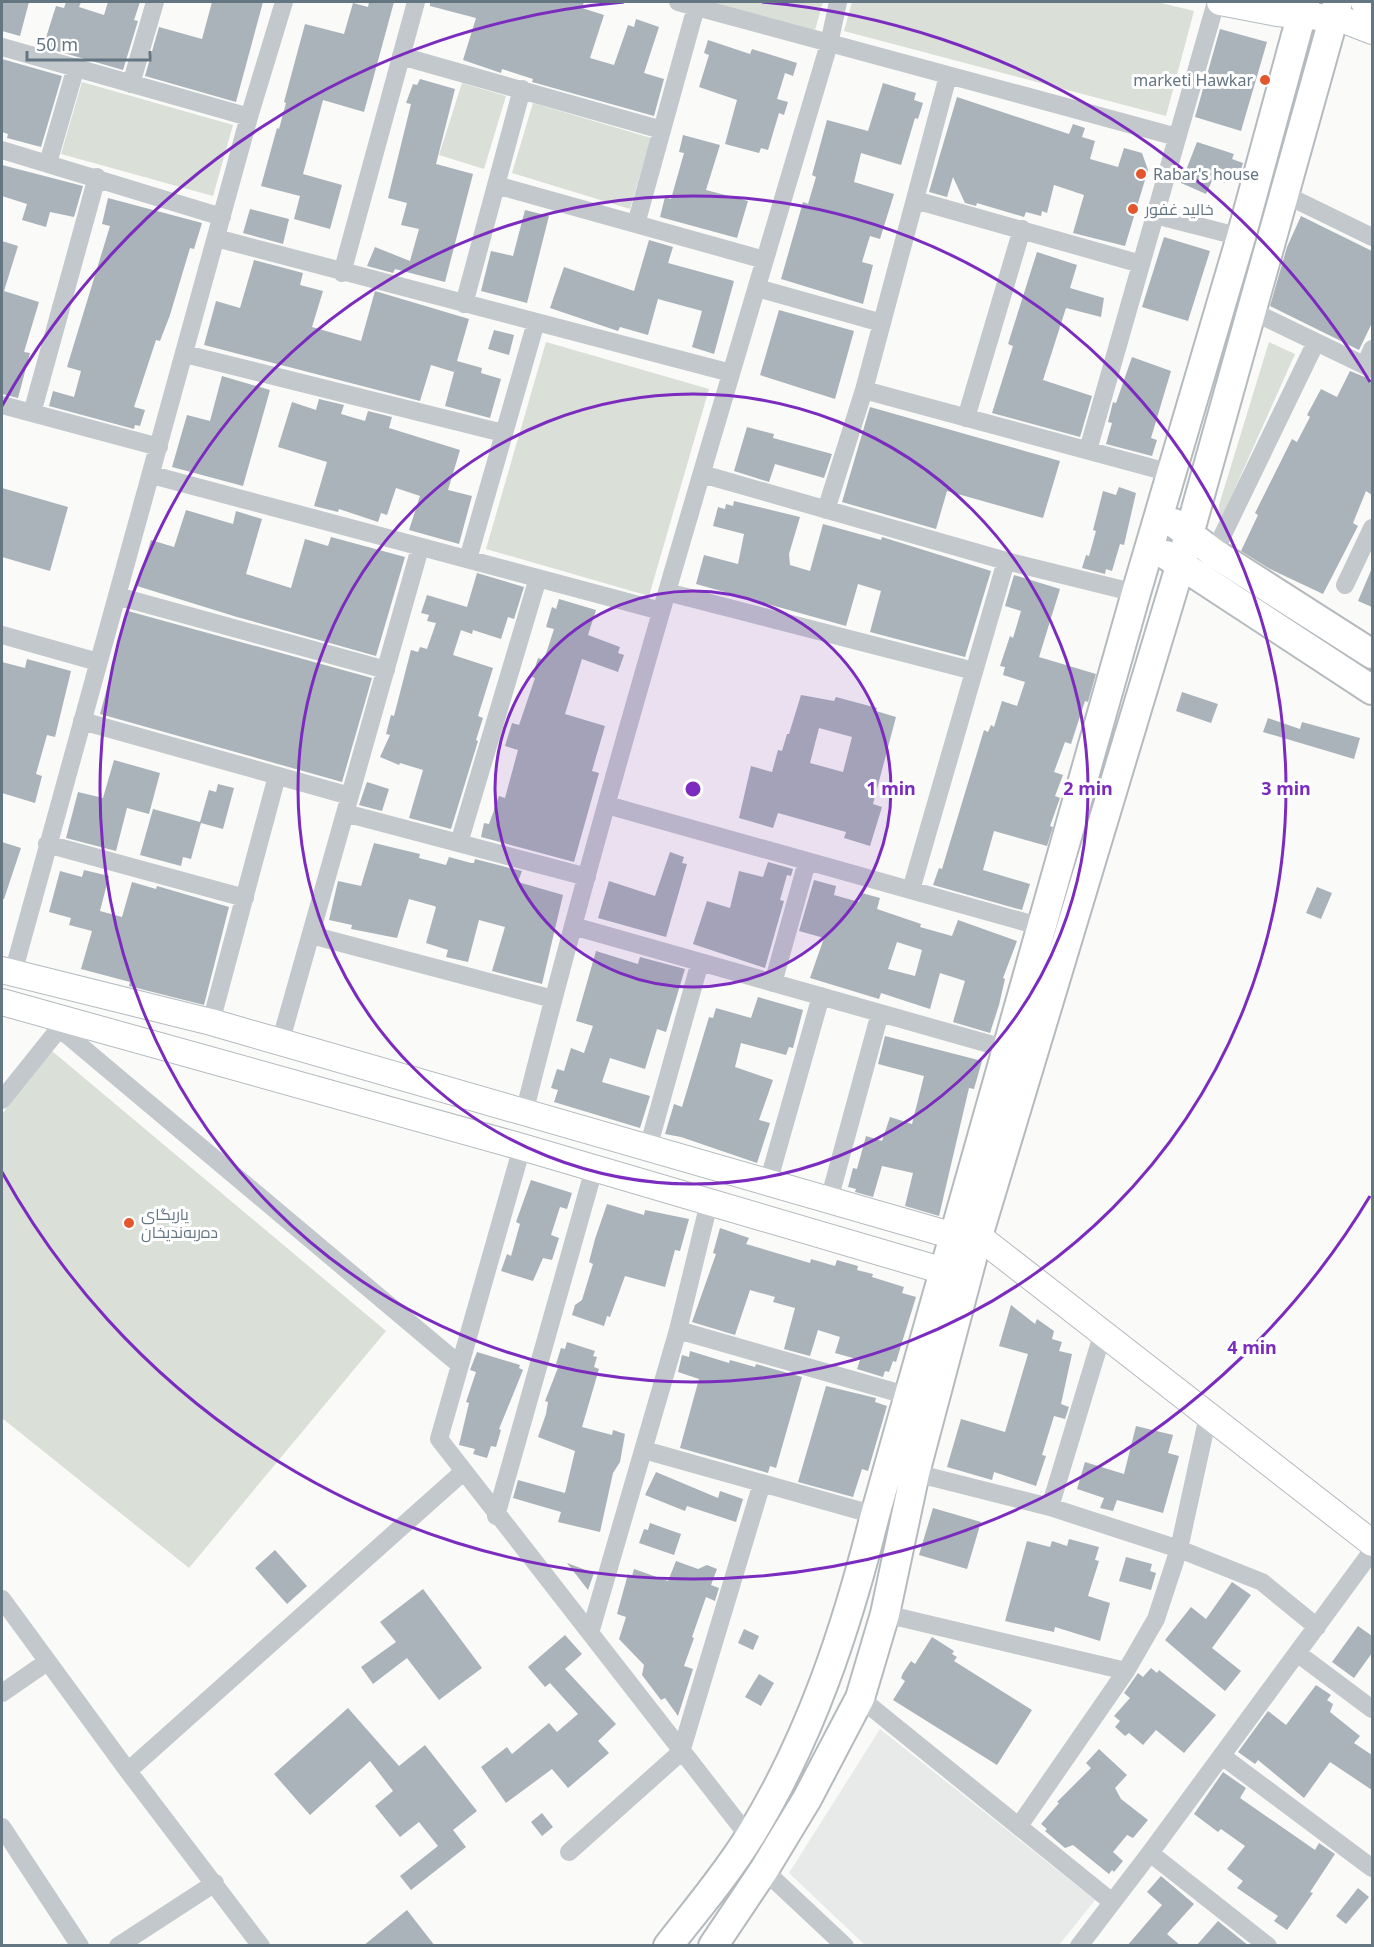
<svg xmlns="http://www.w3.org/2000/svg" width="1374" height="1947" font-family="'Noto Sans',Cairo,sans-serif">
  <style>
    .built { fill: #e8e9e9 }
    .green { fill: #dadfd7 }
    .building { fill: #aab3b9; fill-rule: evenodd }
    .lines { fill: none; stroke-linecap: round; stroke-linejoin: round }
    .secondary-casing { stroke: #b3babf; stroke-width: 28 }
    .primary-casing { stroke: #b5babe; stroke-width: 32 }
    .street { stroke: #c3c8cc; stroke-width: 18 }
    .secondary { stroke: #fff; stroke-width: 26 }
    .primary { stroke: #fff; stroke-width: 28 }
    .ring { fill: none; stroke: #7b2cbf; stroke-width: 3 }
    .poi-dot { fill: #e4572e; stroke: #fff; stroke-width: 2 }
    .labels { text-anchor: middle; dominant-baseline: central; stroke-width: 6; stroke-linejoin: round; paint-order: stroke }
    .poi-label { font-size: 16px; fill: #657683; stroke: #fff; text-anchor: start }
    .centre { fill: #7b2cbf; stroke: #fff; stroke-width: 3 }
    .ring-label { font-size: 18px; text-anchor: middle; font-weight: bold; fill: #7b2cbf; stroke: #fff; stroke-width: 6; stroke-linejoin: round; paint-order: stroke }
  </style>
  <rect width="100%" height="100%" fill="#fafaf8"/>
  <!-- built -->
  <path class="built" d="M880 1729 1095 1900 1059 1945H865L789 1873Z"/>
  <!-- green -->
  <path class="green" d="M712 2H823L815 30Z
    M852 2H1157L1194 11 1166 116 844 31Z
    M82 82 233 125 213 196 61 154Z
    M462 83 506 96 484 169 439 155Z
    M533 103 651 138 630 209 512 173Z
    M546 342 709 389 649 596 486 549Z
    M1269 342 1295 354 1220 522 1219 505Z
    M52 1051 386 1331 189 1568 2 1418V1114Z"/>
  <!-- building -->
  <path class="building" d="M2 2H29L20 36 2 31Z
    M66 2H81L79 7 104 15 108 2H140L134 20 138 21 123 70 43 47 56 6 64 8Z
    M212 2H263L236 102 145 76 159 27 202 39Z
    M369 2H394L364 112 323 100 303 174 342 185 330 229 294 219 300 196 261 186 277 128 279 129 286 103 284 102 305 24 344 34 353 3 368 7Z
    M430 2H584L582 8 604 15 590 58 614 65 628 25 634 27 636 19 659 27 644 73 664 79 654 116 532 82 533 79 502 69 501 73 463 60 476 18 430 6Z
    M1220 29 1267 42 1241 131 1195 117Z
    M708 40 750 54 752 49 797 63 793 76 785 73 777 99 788 102 784 115 779 113 768 150 761 148 759 153 725 144 737 100 699 87 709 55 704 53Z
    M2 59 62 76 41 147 7 138 8 134 2 132Z
    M420 79 455 89 436 164 473 174 445 282 395 269 393 273 367 266 375 247 410 261 419 229 401 225 407 203 388 198 411 104 406 103 413 84 417 85Z
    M883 83 916 93 914 100 923 103 918 119 915 118 901 165 861 153 854 182 894 194 880 239 870 236 862 262 873 265 863 304 781 279 803 202 808 204 816 177 812 175 827 120 868 131Z
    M957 97 1069 134 1073 124 1085 128 1082 137 1095 141 1090 159 1118 167 1124 148 1142 153 1148 170 1125 246 1073 233 1084 195 1054 185 1047 213 1042 211 1041 216 1026 212 1024 217 977 203 976 206 965 203 953 177 947 197 929 192Z
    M683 135 720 145 706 190 748 201 737 238 660 217 665 197 671 199 684 153 679 152Z
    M1197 142 1234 154 1232 159 1243 163 1237 182 1226 179 1225 183 1213 179 1206 194 1181 183Z
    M2 165 83 186 74 217 50 212 46 227 22 220 27 204 2 196Z
    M108 198 202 223 194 249 190 248 170 315 160 341 156 340 134 407 145 410 140 426 135 425 134 429 49 406 53 391 74 397 81 371 67 367 110 226 102 224Z
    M250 209 289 219 283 244 243 233Z
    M525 210 549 216 527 303 481 291 491 251 513 256Z
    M1301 216 1372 251V323L1359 350 1270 306 1287 247Z
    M1164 237 1210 251 1188 321 1142 307Z
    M649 240 673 247 668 263 734 281 714 354 692 347 702 311 658 299 648 335 620 327 618 331 550 308 564 267 634 291Z
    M2 241 18 246 4 291 39 302 24 352 30 353 18 398 2 394Z
    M1037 252 1077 265 1070 288 1104 298 1101 317 1066 308 1043 380 1092 396 1080 437 992 413 1013 346 1008 344Z
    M254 260 303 273 300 285 323 291 312 327 361 341 375 291 469 319 457 361 482 368 481 373 501 379 490 418 445 406 456 365 454 372 431 365 420 401 204 345 216 301 240 308Z
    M779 310 854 331 835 399 760 375Z
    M494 330 514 335 509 355 488 349Z
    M1132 357 1171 371 1151 438 1157 440 1152 456 1106 444 1112 423 1108 422 1113 402 1116 403Z
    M1350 371 1372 380V495L1366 491 1353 523 1358 526 1323 594 1270 569 1241 551 1258 515 1255 513 1292 439 1297 442 1310 417 1307 415 1321 389 1337 397Z
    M222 376 270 390 243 486 172 467 187 415 210 421Z
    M319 399 344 405 341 414 365 421 368 411 392 417 389 428 460 450 448 490 472 496 459 544 409 530 420 496 396 488 387 515 381 513 378 522 339 509 338 512 314 506 327 462 278 447 292 402 316 410Z
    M870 407 1060 461 1043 518 947 491 936 529 842 502Z
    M747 427 774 434 773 438 832 454 824 478 775 464 769 482 734 471Z
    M1119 487 1136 493 1124 545 1120 544 1112 571 1106 569 1105 574 1082 568 1086 555 1089 556 1096 531 1093 530 1103 491 1116 495Z
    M2 488 68 507 50 571 2 557Z
    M734 501 800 517 789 554 790 565 810 571 823 524 881 540 882 537 991 571 965 657 870 632 881 591 858 584 846 626 696 584 704 555 738 564 744 534 713 526 718 507 725 509 726 504 733 506Z
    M186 510 233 524 236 511 262 519 246 574 291 588 305 539 328 546 331 537 405 557 376 656 237 617 137 586 151 540 174 547Z
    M1372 568V607L1358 601Z
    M477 573 524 587 514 619 508 617 501 639 473 630 472 634 461 630 453 655 493 668 478 716 483 718 476 740 478 741 451 829 409 818 423 770 400 763 399 765 380 757 390 735 386 734 391 715 394 716 411 650 418 652 420 647 427 649 436 623 427 621 429 615 421 613 427 595 467 607Z
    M1014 575 1060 589 1039 657 1096 674 1088 702 1085 701 1071 744 1065 742 1054 772 1063 775 1055 796 1060 798 1050 826 1053 827 1047 846 994 831 983 870 1030 884 1022 910 933 885 939 868 942 869 984 730 988 732 991 725 994 727 1002 701 1017 706 1025 682 1003 675 1005 667 1000 666 1010 636 1013 638 1021 611 1005 606Z
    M559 599 596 610 588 635 620 647 618 653 624 655 618 672 582 659 565 714 605 726 592 771 599 773 574 862 481 837 484 823 489 824 499 796 505 798 518 750 505 746 512 723 519 725 535 678 532 677 538 658 544 660 554 629 546 627 552 607 556 609Z
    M128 611 372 678 342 782 100 714Z
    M27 659 71 671 55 737 47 735 36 774 42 776 35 803 2 793V662L25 668Z
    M1182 692 1218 704 1211 723 1176 711Z
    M801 695 834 701 836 697 877 708 876 711 896 717 873 804 882 807 870 846 844 838 846 832 778 813 773 828 739 818 751 766 772 772 778 750 782 751 787 734H789ZM819 728 852 737 843 772 810 763Z
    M1268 718 1300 729 1302 722 1360 738 1354 759 1263 732Z
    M114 760 160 773 149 814 127 808 116 851 66 838 78 792 103 798Z
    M367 782 389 789 382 811 359 805Z
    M218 784 234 788 223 829 201 823 191 859 183 857 181 866 140 855 153 809 200 822 209 790 216 792Z
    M2 842 21 848 4 899H2Z
    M374 843 420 854 419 858 446 865 449 857 471 863H474L475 859 522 871 518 882 563 895 542 984 492 971 505 927 479 920 468 962 446 957 448 950 426 943 436 907 434 906 409 899 397 938 351 929 352 925 329 920 338 881 361 886Z
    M670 852 684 857 682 863 687 864 666 937 598 918 609 881 655 896Z
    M768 862 793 869 791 876 787 875 780 900 784 901 765 968 693 944 707 901 730 908 739 871 763 877Z
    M84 870 109 876 100 911 122 917 132 882 156 889 157 886 229 907 204 1005 129 986 130 982 81 969 92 931 69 925 71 918 49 912 60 871 82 877Z
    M814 880 836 886 834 895 859 902 862 893 880 898 877 909 921 924 920 927 952 936 958 920 1017 941 1003 978 1005 979 999 1005 990 1033 953 1022 965 981 940 973 930 1009 881 993 879 999 810 978 824 938 799 931ZM897 942 922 950 915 976 888 969Z
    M1317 887 1332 893 1321 919 1306 913Z
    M596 951 638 964 640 957 685 969 666 1032 657 1029 645 1069 610 1058 602 1082 650 1096 640 1128 554 1102 558 1090 551 1088 557 1069 564 1071 571 1048 584 1053 593 1026 576 1021Z
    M758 997 803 1010 793 1048 789 1047 786 1055 741 1043 735 1067 773 1080 759 1120 770 1123 757 1163 681 1137 665 1134 674 1104 682 1107 709 1017 713 1018 716 1008 751 1018Z
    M885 1036 982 1061 974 1089 969 1088 939 1216 905 1206 913 1173 882 1166 873 1197 855 1192 856 1189 848 1187 853 1168 857 1169 866 1136 882 1141 890 1117 912 1124 924 1076 878 1064Z
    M531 1180 572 1193 567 1209 560 1207 551 1235 559 1238 552 1260 543 1258 533 1281 501 1271 507 1254 511 1256 520 1224 516 1222Z
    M607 1204 644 1215 645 1210 689 1219 680 1251 675 1250 665 1287 625 1276 610 1317 607 1316 604 1326 572 1315 575 1305 582 1300 593 1264 589 1262 595 1239Z
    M720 1228 749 1238 746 1244 810 1263 811 1259 835 1266 837 1260 858 1266 857 1270 873 1274 872 1277 904 1287 902 1293 916 1297 896 1362 893 1361 889 1372 885 1371 883 1377 857 1369 860 1360 835 1353 840 1337 818 1330 810 1356 784 1349 795 1308 773 1302 775 1297 750 1290 735 1335 692 1322 716 1254 713 1253Z
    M1011 1305 1035 1324 1037 1319 1054 1331 1052 1339 1062 1342 1059 1351 1072 1354 1061 1404 1069 1407 1065 1419 1054 1416 1042 1455 1046 1456 1036 1486 994 1472 992 1480 947 1467 961 1419 1005 1432 1028 1354 999 1346Z
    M567 1342 595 1351 593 1356 597 1357 594 1367 599 1369 582 1427 612 1435 613 1430 625 1434 620 1462 613 1473 600 1532 558 1522 561 1512 513 1498 518 1480 565 1493 575 1451 538 1437 546 1414 548 1402 545 1401 559 1365 556 1364 561 1348 565 1349Z
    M690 1351 729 1363 730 1360 755 1367 756 1364 802 1377 776 1468 770 1466 768 1473 680 1448 699 1379 678 1372 682 1355 689 1357Z
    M477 1352 520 1365 519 1368 523 1370 499 1429 501 1430 496 1447 491 1446 487 1458 473 1454 475 1449 459 1445 469 1403 466 1402 476 1372 470 1370Z
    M826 1386 876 1398 875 1402 887 1406 868 1471 862 1469 853 1497 798 1482Z
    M1136 1426 1173 1435 1168 1453 1179 1456 1163 1513 1117 1500 1113 1511 1100 1508 1104 1498 1077 1489 1085 1462 1124 1474Z
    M656 1472 718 1498 720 1491 743 1499 736 1522 687 1506 685 1511 645 1495Z
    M933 1508 981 1522 967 1569 919 1555Z
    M650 1523 681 1534 674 1555 639 1543 644 1529 648 1530Z
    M1069 1539 1099 1547 1095 1560 1099 1561 1088 1596 1110 1603 1100 1641 1055 1627 1054 1632 1005 1621 1027 1541 1050 1547 1052 1541 1067 1546Z
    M275 1550 307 1586 287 1604 255 1568Z
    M1126 1557 1152 1564 1150 1571 1156 1573 1151 1590 1119 1581Z
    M676 1561 698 1569 707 1565 717 1569 711 1585 719 1588 715 1601 706 1597 692 1637 694 1638 684 1666 693 1669 678 1716 665 1698 661 1700 642 1675 644 1665 619 1639 626 1617 617 1614 628 1574 632 1576 634 1569 668 1581Z
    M567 1563 594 1573 588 1590Z
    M1232 1582 1251 1595 1212 1648 1241 1671 1225 1691 1165 1640 1191 1607 1206 1619Z
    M423 1589 482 1668 439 1700 407 1658 373 1684 361 1667 396 1642 380 1622Z
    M1358 1626 1372 1636V1653L1354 1678 1332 1662Z
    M744 1629 759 1636 753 1650 738 1643Z
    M565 1635 582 1654 565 1669 616 1724 598 1741 609 1753 568 1788 552 1769 506 1803 481 1767 507 1747 512 1754 549 1723 557 1732 578 1714 550 1683 545 1687 528 1667Z
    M932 1637 954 1651 952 1654 957 1657 954 1661 1032 1710 997 1765 893 1700 905 1681 901 1678 903 1673 911 1661 915 1664Z
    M1151 1668 1157 1673 1159 1670 1216 1715 1184 1753 1156 1730 1143 1745 1129 1733 1125 1736 1115 1727 1120 1721 1114 1716 1130 1698 1124 1693 1138 1673 1143 1677Z
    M759 1674 774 1683 761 1706 745 1697Z
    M1316 1685 1331 1695 1327 1700 1333 1704 1330 1712 1360 1736 1354 1743 1372 1755V1790L1330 1762 1304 1798 1258 1760 1255 1764 1238 1752 1268 1711 1286 1725Z
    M348 1708 399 1766 425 1745 477 1811 453 1830 466 1847 411 1890 400 1876 438 1846 419 1822 400 1837 375 1806 393 1791 370 1761 310 1815 274 1774Z
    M1099 1749 1127 1775 1115 1788 1121 1799 1148 1820 1133 1838 1127 1835 1113 1852 1123 1861 1114 1872 1112 1870 1109 1874 1073 1845 1065 1848 1045 1831 1047 1829 1041 1824 1059 1803 1057 1802 1091 1768 1086 1763Z
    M1223 1772 1246 1788 1240 1798 1315 1850 1319 1843 1335 1854 1310 1892 1313 1893 1287 1930 1274 1921 1278 1916 1237 1888 1243 1881 1227 1869 1245 1846 1221 1829 1218 1832 1194 1814Z
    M542 1813 553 1827 542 1836 531 1822Z
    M1161 1876 1194 1904 1167 1934 1181 1946H1127L1162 1905 1147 1892Z
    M1358 1888 1369 1897 1346 1924 1336 1916Z
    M407 1910 435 1946H363Z
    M1218 1921 1249 1946H1196Z"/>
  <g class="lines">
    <!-- secondary casing -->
    <g class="secondary-casing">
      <path id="secondary" d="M1220 2 1277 13 1341 19 1372 31
        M1364 2 1372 5
        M2 970 211 1022 954 1236
        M2 1002 522 1147 944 1271
        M978 1236 1372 1543"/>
    </g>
    <!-- primary casing -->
    <g class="primary-casing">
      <path id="primary" d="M1174 523 1214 553 1372 654
        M1166 555 1372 690
        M668 1946C696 1910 726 1875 750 1836 811 1737 847 1627 875 1515L1136 593 1241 237 1305 2
        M713 1946 764 1870 807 1799 860 1698 885 1614 915 1473 978 1236 1181 563 1338 2"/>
    </g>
    <!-- street -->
    <path class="street" d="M678 2 1177 137
      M2 47 249 117
      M401 56 662 130
      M131 84 155 2
      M2 150 222 217
      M48 163 76 67
      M496 185 765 260
      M1286 195 1372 237
      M915 200 1141 264
      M1155 215 1241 237
      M636 224 696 7
      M216 238 731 373
      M342 273 416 2
      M757 288 882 323
      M464 304 522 89
      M1250 310 1372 369
      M185 354 503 433
      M1365 366 1372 349
      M864 390 1171 473
      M2 405 159 447
      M32 413 97 177
      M966 418 1022 229
      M1088 450 1216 2
      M702 474 1006 561 1136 593
      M152 475 661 611
      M826 510 864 390 948 76
      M1214 553 1316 342
      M468 559 536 322
      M1345 585 1372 528
      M667 592 974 671
      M117 596 386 670
      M2 635 98 662
      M82 721 350 796
      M607 805 1042 927
      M345 813 587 877
      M459 843 538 578
      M47 844 245 898
      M911 890 1006 561
      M573 926 1007 1049
      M311 935 553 999
      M13 973 249 117 284 2
      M773 983 807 862
      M46 1017 460 1365
      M211 1022 277 776
      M280 1043 420 548
      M2 1100 66 1020
      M524 1113C615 754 724 399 829 44L838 2
      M522 1147 439 1439 749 1837
      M648 1148 700 962
      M768 1183 821 996
      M829 1200 880 1013
      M678 1330 909 1396
      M644 1450 875 1515
      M915 1473 1050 1507 1179 1549 1262 1582 1317 1627
      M1050 1507 1103 1332
      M496 1516 594 1169
      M2 1599 128 1771 261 1946
      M885 1614 1126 1671
      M590 1633 678 1330 709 1203
      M1297 1653 1372 1709
      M2 1693 47 1662
      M860 1698 1112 1902
      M1222 1756 1372 1868
      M128 1771 463 1472
      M1019 1826 1126 1671 1156 1619 1179 1549 1208 1416
      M2 1827 80 1946
      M569 1852 681 1752 762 1483
      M1150 1853 1268 1946
      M764 1870 845 1946
      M118 1946 215 1883
      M1079 1946 1150 1853 1372 1551"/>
    <!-- secondary -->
    <use href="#secondary" class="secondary"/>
    <!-- primary -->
    <use href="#primary" class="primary"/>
  </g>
  <!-- distance rings -->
  <circle cx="693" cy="789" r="198" fill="#7b2cbf" fill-opacity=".12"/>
  <g class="ring">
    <circle cx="693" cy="789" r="198"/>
    <circle cx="693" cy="789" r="395"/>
    <circle cx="693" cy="789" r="593"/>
    <path d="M1370 1196A790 790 0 0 1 2 1172M2 406A790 790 0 0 1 624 2M762 2A790 790 0 0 1 1370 382"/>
  </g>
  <!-- markers -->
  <g class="poi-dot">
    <circle cx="1265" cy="80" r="6"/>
    <circle cx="1141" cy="174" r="6"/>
    <circle cx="1133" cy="209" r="6"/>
    <circle cx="129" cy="1223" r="6"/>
  </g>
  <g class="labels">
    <!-- poi labels -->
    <g class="poi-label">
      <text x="1253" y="80" text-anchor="end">marketi Hawkar</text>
      <text x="1153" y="174">Rabar's house</text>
      <text x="1145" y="209">خالید غفور</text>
      <text x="141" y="1214">یاریگاى<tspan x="141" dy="18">ده‌ربه‌ندیخان</tspan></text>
    </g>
  </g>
  <circle cx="693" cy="789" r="9" class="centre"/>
  <g class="ring-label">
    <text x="891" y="795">1 min</text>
    <text x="1088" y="795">2 min</text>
    <text x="1286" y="795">3 min</text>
    <text x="1252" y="1354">4 min</text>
  </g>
  <!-- border -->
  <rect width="1374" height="1947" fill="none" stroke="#657683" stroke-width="6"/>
  <!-- scale -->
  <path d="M27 51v9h123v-9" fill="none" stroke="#657683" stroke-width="3"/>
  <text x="36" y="51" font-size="18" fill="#657683" stroke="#ffffff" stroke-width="4.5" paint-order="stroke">50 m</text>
</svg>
